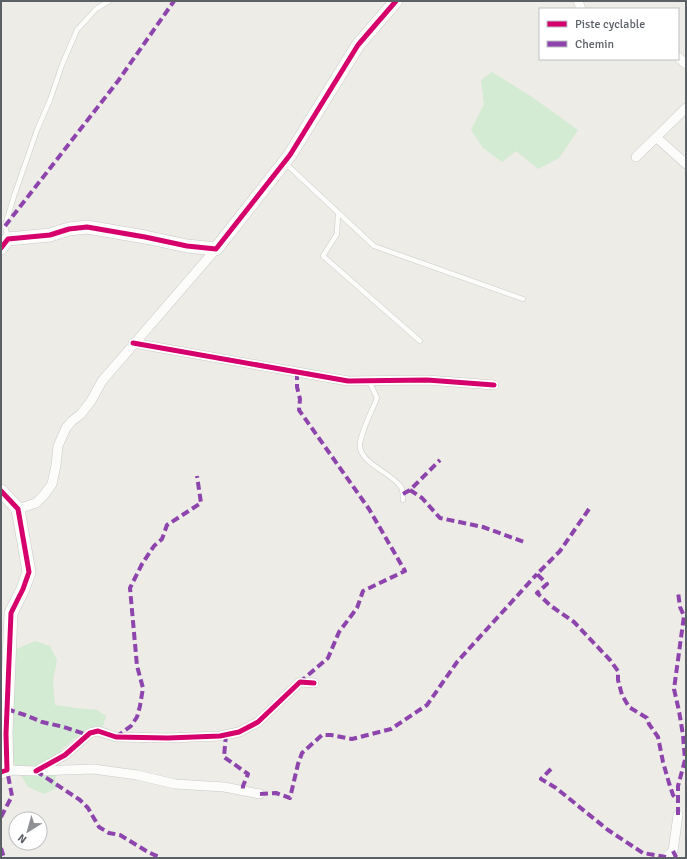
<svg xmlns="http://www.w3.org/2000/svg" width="687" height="859" font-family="Signika,sans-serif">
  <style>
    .green { fill: #d3ead3 }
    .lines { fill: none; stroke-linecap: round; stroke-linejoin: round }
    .lane-casing { stroke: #c9cac9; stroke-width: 5.5 }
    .street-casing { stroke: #c9cac9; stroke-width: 10 }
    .secondary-casing { stroke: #c9c9c9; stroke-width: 14 }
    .lane { stroke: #fcfcfb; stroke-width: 4.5 }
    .street { stroke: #fcfcfb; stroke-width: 9 }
    .secondary { stroke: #fcfcfb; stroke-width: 13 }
    .quiet { stroke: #8e44ad; stroke-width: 4; stroke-dasharray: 8 4; stroke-linecap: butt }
    .cycleway-casing { stroke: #fff; stroke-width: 8 }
    .cycleway { stroke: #d6006c; stroke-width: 5 }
  </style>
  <rect width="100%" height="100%" fill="#edece6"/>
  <!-- green -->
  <path class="green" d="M492 72 532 97 578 130 559 158 538 169 516 151 502 162 483 148 471 130 484 104 481 80Z
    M35 641 50 646 57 660 53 681 55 705 77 708 97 710 106 716 103 726 101 728 79 735 61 750 55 780 57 788 44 794 28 787 11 759 14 650Z"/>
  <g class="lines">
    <!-- lane casing -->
    <g class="lane-casing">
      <path id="lane" d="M285 163 374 246 523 299
        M338 213 337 234 323 256 420 341
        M8 238 5 226 14 196 37 130 50 100 62 65 77 30 96 9 109 1
        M369 381 377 398C371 413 363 427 360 443 357 462 392 473 401 487 403 490 403 496 403 500"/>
    </g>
    <!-- street casing -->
    <g class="street-casing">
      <path id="street" d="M578 1 581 9
        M678 57 686 64
        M656 137 686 164
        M636 157 686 108
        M133 343 348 381 427 380 494 385
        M18 509 36 503 44 495 52 484 56 465 58 446 66 428 72 421 81 414 91 401 102 381 216 249
        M7 770 36 771 93 769 137 775 175 784 224 787 260 794
        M36 771 65 755 90 733 98 731 116 737 168 738 220 736 239 732 258 722 300 682 314 683
        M666 858V857L673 851 678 815"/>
    </g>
    <!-- secondary casing -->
    <g class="secondary-casing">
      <path id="secondary" d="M1 248 8 239 50 235 69 229 87 227 145 237 187 246 216 249 290 155 358 45 396 1
        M1 491 18 509 29 572 23 589 11 613 6 734 7 770 1 772"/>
    </g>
    <!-- lane -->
    <use href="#lane" class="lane"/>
    <!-- street -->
    <use href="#street" class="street"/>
    <!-- secondary -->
    <use href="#secondary" class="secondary"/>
    <!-- quiet -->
    <path class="quiet" d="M5 226 118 81 174 1
      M297 372V387L300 399 299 410 369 509 405 571 363 591 357 608 339 632 328 658 300 682
      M410 490 422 498 440 518 483 527 524 542
      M403 494 410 490 440 460
      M589 509 560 551 537 574 547 584 537 593 551 606 574 622 610 660 618 671V680L622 695 629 707 647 718 649 724 658 737 663 762 669 783 673 795 678 801
      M7 709 25 715 42 722 64 727 88 735
      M226 734 224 757 248 774 243 786V790
      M116 737 131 726 137 717 140 706 143 688 137 666 130 588 142 564 154 546 162 539 167 525 201 503 197 476
      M551 769 541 779 556 788 608 830 643 853 666 857
      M36 771 80 800 88 808 99 827 109 833 120 835 148 852 161 858
      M260 794 276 793 290 798 298 764 302 753 322 735H331L352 739 391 729 427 705 457 662 537 574
      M678 815V786L685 760 683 735 679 711 674 689 684 616 680 607 678 592
      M1 817 12 796 7 770
      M1 848 4 858
      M673 851 676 857 679 858"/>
    <!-- cycleway casing -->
    <g class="cycleway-casing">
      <path id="cycleway" d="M1 248 8 239 50 235 69 229 87 227 145 237 187 246 216 249 290 155 358 45 396 1
        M133 343 348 381 427 380 494 385
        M1 491 18 509 29 572 23 589 11 613 6 734 7 770 1 772
        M36 771 65 755 90 733 98 731 116 737 168 738 220 736 239 732 258 722 300 682 314 683"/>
    </g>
    <!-- cycleway -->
    <use href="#cycleway" class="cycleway"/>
  </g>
  <!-- border -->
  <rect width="687" height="859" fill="none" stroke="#5b5f66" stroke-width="4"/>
  <!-- legend -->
  <rect x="539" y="8" width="140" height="52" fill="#ffffff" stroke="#bdbfc2"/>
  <rect x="547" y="21" width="20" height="6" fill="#d6006c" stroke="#bdbfc2"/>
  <text x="575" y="28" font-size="12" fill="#5b5f66">Piste cyclable</text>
  <rect x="547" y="41" width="20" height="6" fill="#8e44ad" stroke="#bdbfc2"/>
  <text x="575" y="48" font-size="12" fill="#5b5f66">Chemin</text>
  <!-- north arrow -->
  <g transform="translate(28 831) rotate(217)"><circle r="19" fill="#ffffff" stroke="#bdbfc2"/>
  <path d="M0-3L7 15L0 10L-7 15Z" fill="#8e9093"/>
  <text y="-6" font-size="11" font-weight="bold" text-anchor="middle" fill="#5b5f66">N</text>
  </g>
</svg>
